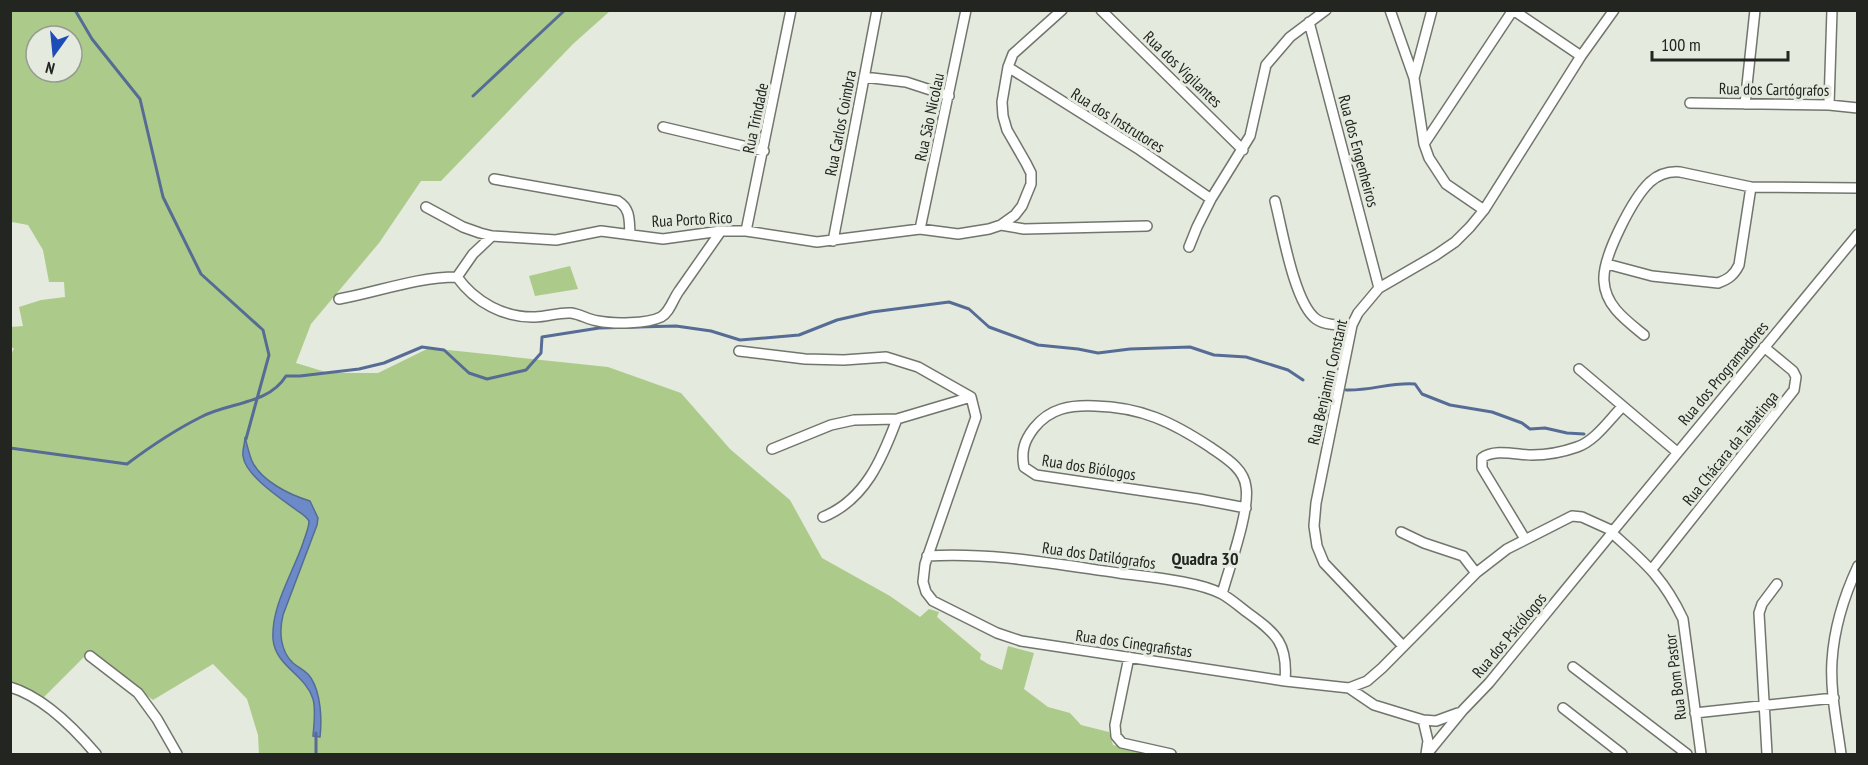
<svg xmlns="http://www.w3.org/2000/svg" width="1868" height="765" font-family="'PT Sans Narrow',sans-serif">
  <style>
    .green { fill: #accb8a; fill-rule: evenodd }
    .water { fill: #6c8ac7; stroke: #566c95; stroke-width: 1.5 }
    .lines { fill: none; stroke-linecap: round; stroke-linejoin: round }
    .stream { stroke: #566c95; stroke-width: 3 }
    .minor-casing { stroke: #71766c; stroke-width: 12 }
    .minor { stroke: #fff; stroke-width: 9 }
    .labels { text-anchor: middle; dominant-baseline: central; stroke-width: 6; stroke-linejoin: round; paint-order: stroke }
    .street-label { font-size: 16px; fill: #232521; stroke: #e4eade }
    .neighbourhood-label { font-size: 18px; font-weight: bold; fill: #232521; stroke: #e4eade }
  </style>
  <rect width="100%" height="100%" fill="#e4eade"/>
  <!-- green -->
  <path class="green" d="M11 11H610L573 44 441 181H421L379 243 311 324 296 363 329 373H378L429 348 608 367 681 393 730 449 790 500 822 558 890 596 920 617 929 609 939 612 937 617 981 654 980 659 988 664 1002 670 1008 646 1034 653 1024 689 1048 707 1070 713 1081 725 1109 732 1113 745 1152 754H259L258 735 247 699 213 664 153 700 88 653 44 697 11 681 10 358 14 348H11V327L23 326 19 307 41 300 65 297 64 282H49L43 250 28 225 12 222 11 233ZM36 36H72V72H36Z
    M570 266 578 289 535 296 529 276Z"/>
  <!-- water -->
  <path class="water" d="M245 437C247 445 249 454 252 461 261 481 290 495 310 501L318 518 317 525 283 615C279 631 280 651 293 663 299 668 307 671 311 678 321 694 322 719 320 737L313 736C314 724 316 710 313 699 306 675 275 666 273 639 271 606 293 573 303 543 305 536 309 528 309 521 305 515 300 513 295 509 280 498 245 475 243 456 242 451 245 443 245 437Z"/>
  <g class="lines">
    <!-- stream -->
    <path class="stream" d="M75 10 92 39 140 99 163 197 201 274 263 330 269 355 246 439
      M473 96 565 10
      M1346 390C1370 391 1391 382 1415 384L1422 394 1450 405 1492 412 1522 423 1530 429 1545 428 1567 433 1584 434
      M10 448 127 464C151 446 175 430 201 417 229 402 268 405 286 376H300L359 369 384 363 422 347 444 350 469 373 487 379 526 370 541 353 542 337 599 328 676 326 711 331 740 340 799 335 837 320 872 312 949 302 969 309 989 327 1038 345 1078 349 1098 353 1130 349 1190 347 1214 355 1246 357 1288 370 1303 380
      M316 754V733"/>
    <!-- minor casing -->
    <g class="minor-casing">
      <path id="minor" d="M1101 10 1243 150
        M1390 10 1414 78
        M1432 10 1414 78 1424 144 1429 158 1446 184 1484 210
        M1513 10 1581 56
        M1309 22 1379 288
        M1008 67 1140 150 1211 199
        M864 77 906 82 949 96
        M1690 103 1829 105 1858 108
        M1745 104 1755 10
        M1829 105 1832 10
        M663 127 764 151
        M1424 144 1513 10
        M494 179 618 201C631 209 629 221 630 234
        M1275 201C1282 228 1294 303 1316 319 1326 326 1341 325 1352 325
        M426 207 463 227 480 233 492 236 556 240 601 231 663 239 721 231H746L817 242 920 229 958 234 989 229 1001 225 1015 215 1022 206 1031 184V173L1026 163 1007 130 1003 116 1002 102 1008 67 1013 54 1062 10
        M1001 225 1024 229 1147 226
        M920 229 966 10
        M746 231 791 10
        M833 241 877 10
        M1189 247 1197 227 1211 199 1250 136 1266 65 1290 37 1326 10
        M1607 264 1652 276 1718 283C1729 279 1734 275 1739 265L1751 187
        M457 277C475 302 504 318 535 317 547 317 559 312 571 313 580 314 589 320 598 321 613 324 647 324 661 317 670 312 673 299 679 291 693 271 707 251 721 231
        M339 299C378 292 416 277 457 277L473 254 492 236
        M1644 335C1627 321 1605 306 1604 281 1602 257 1633 198 1650 182 1659 174 1668 171 1680 172L1751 187 1858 188
        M739 351 805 359 844 360 886 357 918 367 971 397 976 417 925 564 923 582 926 592 933 601 997 633 1021 641 1285 681 1349 688 1367 681 1382 668 1476 573 1507 549 1572 516 1582 517 1613 531 1612 533C1645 563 1663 577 1683 619L1701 754
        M1579 369 1677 452
        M772 449 831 425 854 420 897 419 971 397
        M823 517C865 500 882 459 897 419
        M1613 531 1858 234
        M1401 532 1424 543 1463 556 1476 573
        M1525 539 1482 468V458C1494 448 1518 455 1532 455 1547 455 1563 452 1577 447 1595 441 1609 420 1622 407
        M927 556C991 552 1055 564 1119 573 1147 577 1198 581 1222 594 1231 599 1240 607 1248 613 1277 634 1288 644 1285 681
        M1652 569 1794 390 1796 377 1793 371 1764 347
        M1222 594C1229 568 1250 511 1246 487 1244 468 1224 457 1210 447 1172 422 1141 407 1095 406 1070 405 1050 408 1034 428 1024 441 1021 451 1024 467L1036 475 1199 499 1246 508
        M1403 646 1324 563 1317 546 1314 526 1316 503 1352 325 1358 313 1379 288 1436 255 1455 242 1470 227 1484 210 1581 56 1614 10
        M90 656 138 693 157 719 177 754
        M1129 657 1115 725 1116 736 1122 743 1171 754
        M1573 667 1687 754
        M10 687C44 697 74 728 96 754
        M1349 688 1374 705 1423 720 1428 741 1426 754
        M1563 708 1622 754
        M1695 713 1834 698
        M1423 720 1436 721 1458 713
        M1427 754 1463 710 1489 683 1612 533
        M1767 754 1759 613 1762 604 1777 584
        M1841 754C1837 724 1830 691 1832 661 1834 628 1844 596 1858 566"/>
    </g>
    <!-- minor -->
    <use href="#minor" class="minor"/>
  </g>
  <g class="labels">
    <!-- street labels -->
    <g class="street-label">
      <text transform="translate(1183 69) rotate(44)">Rua dos Vigilantes</text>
      <text transform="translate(1774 89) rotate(1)">Rua dos Cartógrafos</text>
      <text transform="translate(929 117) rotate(-78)">Rua São Nicolau</text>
      <text transform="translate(755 118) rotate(-78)">Rua Trindade</text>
      <text transform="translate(1118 120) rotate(32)">Rua dos Instrutores</text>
      <text transform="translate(840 123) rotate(-79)">Rua Carlos Coimbra</text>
      <text transform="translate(1359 151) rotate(75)">Rua dos Engenheiros</text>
      <text transform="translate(692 219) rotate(-3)">Rua Porto Rico</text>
      <text transform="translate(1723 373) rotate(-50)">Rua dos Programadores</text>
      <text transform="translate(1327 382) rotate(-77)">Rua Benjamin Constant</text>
      <text transform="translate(1730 448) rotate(-51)">Rua Chácara da Tabatinga</text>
      <text transform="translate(1089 467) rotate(9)">Rua dos Biólogos</text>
      <text transform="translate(1099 555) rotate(8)">Rua dos Datilógrafos</text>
      <text transform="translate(1509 635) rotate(-50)">Rua dos Psicólogos</text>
      <text transform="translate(1134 643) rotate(8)">Rua dos Cinegrafistas</text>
      <text transform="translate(1675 677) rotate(-97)">Rua Bom Pastor</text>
    </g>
    <!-- neighbourhood labels -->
    <g class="neighbourhood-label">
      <text x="1205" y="558">Quadra 30</text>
    </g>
  </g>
  <!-- border -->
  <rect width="1868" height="765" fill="none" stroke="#232521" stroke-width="24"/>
  <!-- north arrow -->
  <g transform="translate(54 54) rotate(195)"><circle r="28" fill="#e4eade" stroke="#979b92" stroke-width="1.5"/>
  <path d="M0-4.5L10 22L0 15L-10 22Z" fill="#1d4bb8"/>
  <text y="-9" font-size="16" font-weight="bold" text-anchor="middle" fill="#232521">N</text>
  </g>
  <!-- scale -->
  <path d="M1652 51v9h136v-9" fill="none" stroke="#232521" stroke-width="3"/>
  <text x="1661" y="51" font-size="18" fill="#232521" stroke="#e4eade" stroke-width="4.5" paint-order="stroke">100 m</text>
</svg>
